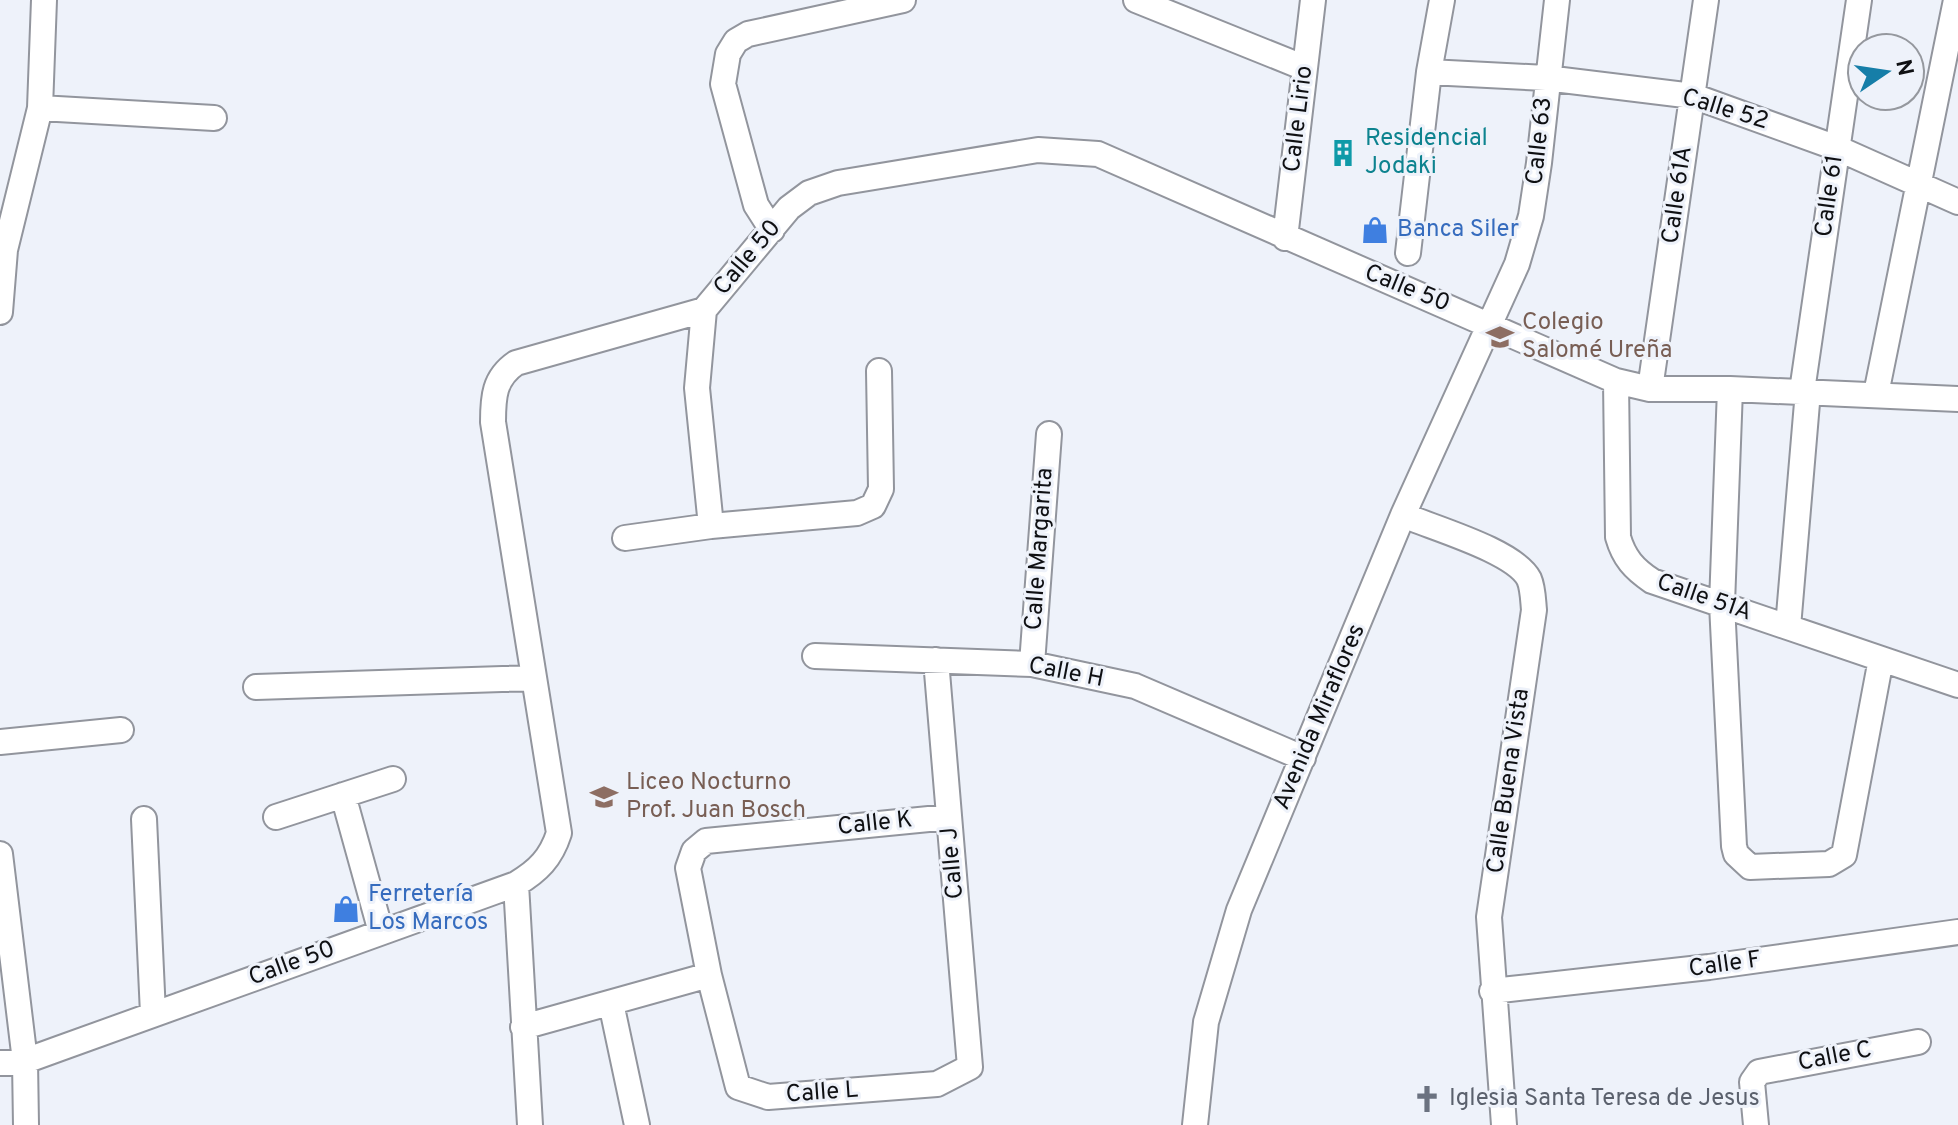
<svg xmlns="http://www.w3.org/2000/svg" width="1958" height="1125" font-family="Overpass,sans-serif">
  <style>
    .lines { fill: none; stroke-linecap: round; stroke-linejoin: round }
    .street-casing { stroke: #92959d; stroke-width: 28 }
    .street { stroke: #fff; stroke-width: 24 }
    .labels { text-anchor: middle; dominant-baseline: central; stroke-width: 6; stroke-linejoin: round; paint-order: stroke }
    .street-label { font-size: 24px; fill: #0f1013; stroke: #eef2fa }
    .culture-label { font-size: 24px; fill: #0d838f; stroke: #eef2fa; text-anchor: start }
    .shop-label { font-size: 24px; fill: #366cbe; stroke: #eef2fa; text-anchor: start }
    .education-label { font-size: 24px; fill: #785e54; stroke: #eef2fa; text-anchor: start }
    .worship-label { font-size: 24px; fill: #5b616d; stroke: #eef2fa; text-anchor: start }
  </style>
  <rect width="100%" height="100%" fill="#eef2fa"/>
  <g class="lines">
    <!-- street casing -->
    <g class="street-casing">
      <path id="street" d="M1136 0 1305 68
        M1429 72 1546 78 1693 96 1837 148 1958 202
        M40 108 214 118
        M772 230 756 205 723 84 728 54 736 41 748 34 903 0
        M1285 238 1313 0
        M1408 253 1429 72 1442 0
        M704 310 697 388 711 526 857 513 873 506 881 489 879 371
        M0 312 5 250 40 108 44 0
        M1616 381 1618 537C1624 558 1634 569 1652 581L1958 685
        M1650 389 1706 0
        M1730 389 1722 604 1734 846 1736 854 1750 867 1829 864 1844 855 1881 659
        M1802 391 1859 0
        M1876 394 1956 0
        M1403 515C1433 528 1515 551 1529 579 1533 588 1533 600 1534 610L1489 917 1504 1125
        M625 538 711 526
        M1788 627 1808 391
        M815 656 1032 664 1135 686 1303 758
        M936 660 970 1067 937 1084 768 1097 738 1087 709 975 688 868 694 851 706 841 949 817
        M1032 664 1049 434
        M256 687 533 678
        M0 742 121 730
        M343 795 381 932
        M276 817 393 779
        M144 819 153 1014
        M0 854 25 1061 26 1125
        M516 884 530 1125
        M1492 991 1709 967 1958 932
        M611 1003 637 1125
        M523 1027 709 975
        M0 1063 25 1061 58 1049 516 884C538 871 551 858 559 833L493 422C493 397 494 378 516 363L704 310 789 208 809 193 838 183 1038 150 1098 154 1616 381 1650 389H1730L1958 399
        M1195 1125 1206 1022 1239 910 1403 515 1517 264 1531 216 1539 163 1557 0
        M1756 1125 1752 1082 1759 1072 1918 1042"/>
    </g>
    <!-- street -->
    <use href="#street" class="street"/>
  </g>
  <!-- icons -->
  <defs>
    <g id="building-bare" transform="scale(2.16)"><path d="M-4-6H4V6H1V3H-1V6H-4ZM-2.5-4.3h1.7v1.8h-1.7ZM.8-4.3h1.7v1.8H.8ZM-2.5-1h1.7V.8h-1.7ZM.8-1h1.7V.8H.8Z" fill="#0f9aa8" stroke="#eef2fa" stroke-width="2.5" paint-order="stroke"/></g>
    <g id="shop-bare" transform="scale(2.16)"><path d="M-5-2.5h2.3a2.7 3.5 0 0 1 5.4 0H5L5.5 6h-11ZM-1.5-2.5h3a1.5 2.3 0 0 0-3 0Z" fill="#3f7fe0" stroke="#eef2fa" stroke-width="2.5" paint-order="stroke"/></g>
    <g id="school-bare" transform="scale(2.16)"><path d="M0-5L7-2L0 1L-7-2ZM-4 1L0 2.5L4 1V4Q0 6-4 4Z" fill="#8d6e63" stroke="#eef2fa" stroke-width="2.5" paint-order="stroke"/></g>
    <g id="church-bare" transform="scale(2.16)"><path d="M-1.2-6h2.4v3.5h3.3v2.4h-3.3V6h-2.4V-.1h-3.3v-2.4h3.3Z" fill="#6b7280" stroke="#eef2fa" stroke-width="2.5" paint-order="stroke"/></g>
  </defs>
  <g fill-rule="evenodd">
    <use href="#building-bare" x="1343" y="153"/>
    <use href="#shop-bare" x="1375" y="230"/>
    <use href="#school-bare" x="1500" y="337"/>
    <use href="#school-bare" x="604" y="797"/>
    <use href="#shop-bare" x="346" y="909"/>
    <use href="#church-bare" x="1427" y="1099"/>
  </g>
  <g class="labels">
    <!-- street labels -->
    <g class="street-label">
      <text transform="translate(1725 110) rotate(17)">Calle 52</text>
      <text transform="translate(1299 119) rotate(-83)">Calle Lirio</text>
      <text transform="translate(1540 141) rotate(-84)">Calle 63</text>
      <text transform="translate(1678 195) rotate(-82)">Calle 61A</text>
      <text transform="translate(1830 196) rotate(-82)">Calle 61</text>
      <text transform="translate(748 258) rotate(-50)">Calle 50</text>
      <text transform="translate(1407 289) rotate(22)">Calle 50</text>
      <text transform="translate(1040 549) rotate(-86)">Calle Margarita</text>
      <text transform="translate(1704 598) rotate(19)">Calle 51A</text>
      <text transform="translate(1066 673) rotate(11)">Calle H</text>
      <text transform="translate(1320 717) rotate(-67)">Avenida Miraflores</text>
      <text transform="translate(1509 781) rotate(-82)">Calle Buena Vista</text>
      <text transform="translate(875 824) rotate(-6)">Calle K</text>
      <text transform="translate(953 863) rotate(-95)">Calle J</text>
      <text transform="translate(292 964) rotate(-20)">Calle 50</text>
      <text transform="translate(1725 965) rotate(-8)">Calle F</text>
      <text transform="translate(1835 1057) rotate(-11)">Calle C</text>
      <text transform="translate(822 1093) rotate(-4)">Calle L</text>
    </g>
    <!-- culture labels -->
    <g class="culture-label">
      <text x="1365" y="139">Residencial<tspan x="1365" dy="28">Jodaki</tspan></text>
    </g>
    <!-- shop labels -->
    <g class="shop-label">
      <text x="1397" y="230">Banca Siler</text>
      <text x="368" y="895">Ferretería<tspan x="368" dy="28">Los Marcos</tspan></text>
    </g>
    <!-- education labels -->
    <g class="education-label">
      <text x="1522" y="323">Colegio<tspan x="1522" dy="28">Salomé Ureña</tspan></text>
      <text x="626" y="783">Liceo Nocturno<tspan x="626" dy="28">Prof. Juan Bosch</tspan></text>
    </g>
    <!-- worship labels -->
    <g class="worship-label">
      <text x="1449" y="1099">Iglesia Santa Teresa de Jesus</text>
    </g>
  </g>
  <!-- north arrow -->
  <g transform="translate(1886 72) rotate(77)"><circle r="38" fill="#eef2fa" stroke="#95989e" stroke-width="2"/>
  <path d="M0-6L14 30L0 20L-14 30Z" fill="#167ea8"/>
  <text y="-12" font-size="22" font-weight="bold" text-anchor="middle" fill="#0f1013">N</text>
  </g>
</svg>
